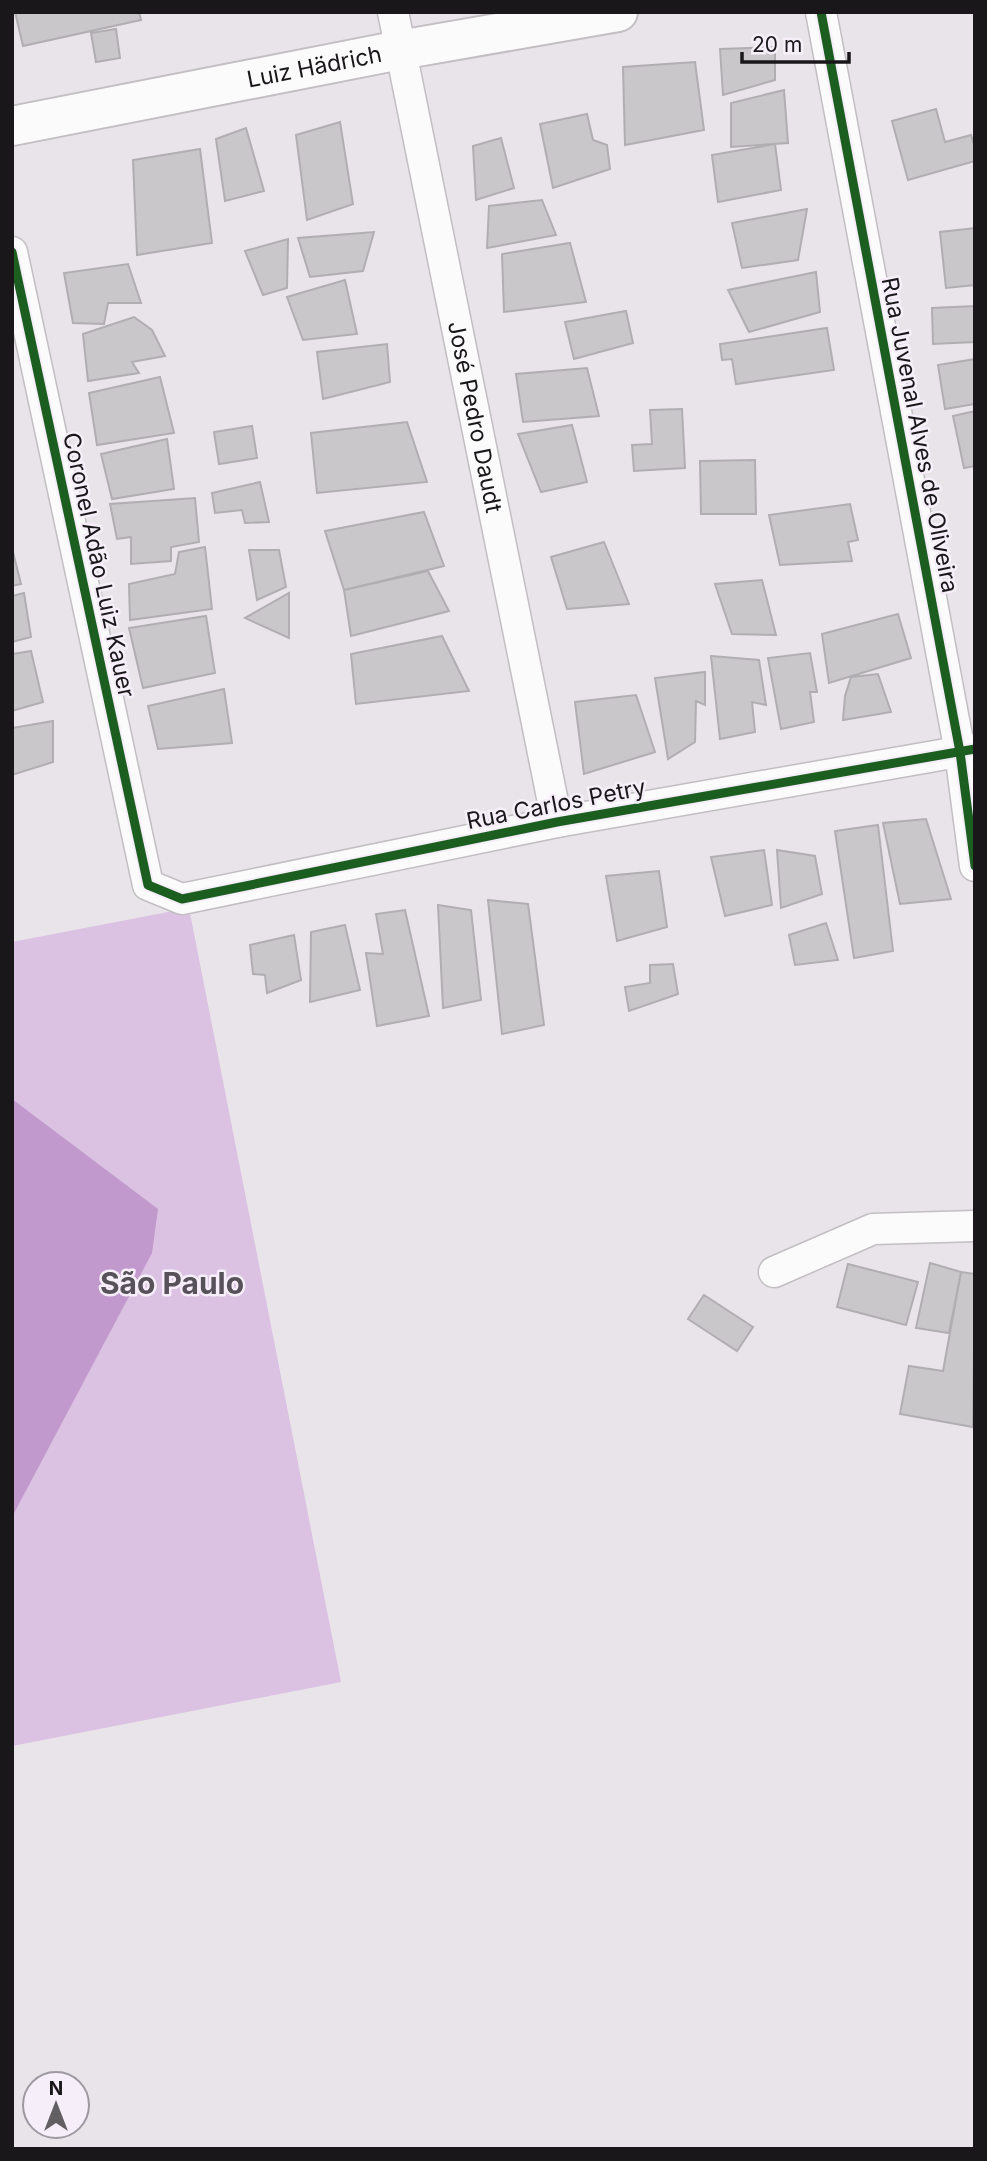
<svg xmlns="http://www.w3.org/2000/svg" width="987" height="2161" font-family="Inter,sans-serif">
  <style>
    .green { fill: #dbc1e2 }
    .water { fill: #c299cd }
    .building { fill: #cac7cb; stroke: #b1aeb2; stroke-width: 2 }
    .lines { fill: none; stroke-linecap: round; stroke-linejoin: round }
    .minor-casing { stroke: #c2bec2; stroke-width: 33 }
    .tertiary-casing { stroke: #c2bec2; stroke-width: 42 }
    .minor { stroke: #fcfbfc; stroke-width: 30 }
    .tertiary { stroke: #fcfbfc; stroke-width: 38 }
    .cycleway-casing { stroke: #f6eef9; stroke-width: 13 }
    .cycleway { stroke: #1b5e20; stroke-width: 9 }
    .labels { text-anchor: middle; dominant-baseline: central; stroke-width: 5; stroke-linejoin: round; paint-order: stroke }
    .street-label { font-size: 23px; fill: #1a171b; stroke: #f6eef9 }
    .district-label { font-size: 30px; font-weight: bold; fill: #57515a; stroke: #f6eef9 }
  </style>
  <rect width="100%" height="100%" fill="#e8e4e9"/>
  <!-- green -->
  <path class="green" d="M189 908 341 1682 12 1746V942Z"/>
  <!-- water -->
  <path class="water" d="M12 1099 158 1209 152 1253 12 1517Z"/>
  <!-- building -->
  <path class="building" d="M15 12H139L141 20 23 46Z
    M116 29 120 58 96 62 91 33Z
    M775 47V80L723 95 720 49Z
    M695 62 704 130 625 145 623 67Z
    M784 90 788 143 731 147V103Z
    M936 109 945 142 971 135 975 148V161L908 180 892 121Z
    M587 114 593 140 607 145 610 169 553 188 540 124Z
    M340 122 353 204 307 220 296 135Z
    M246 128 264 191 225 201 216 139Z
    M501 138 514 188 476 200 473 146Z
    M775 144 781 190 718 202 712 155Z
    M200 149 212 243 137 255 133 160Z
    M542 200 556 235 487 248 489 206Z
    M807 209 798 260 742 268 732 223Z
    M975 228V285L946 288 940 232Z
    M374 232 363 271 310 277 298 238Z
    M288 239 287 288 263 295 245 251Z
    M570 243 586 302 504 312 502 254Z
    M128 264 141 303H108L104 324 73 323 64 273Z
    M816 272 820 312 749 332 728 290Z
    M345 280 357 334 303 340 287 297Z
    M975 306V342L933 344 932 308Z
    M626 311 633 343 574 359 565 322Z
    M134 317 152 330 165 356 132 362 139 373 88 381 83 334Z
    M827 328 834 370 736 384 732 359 722 360 720 344Z
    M387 344 390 382 323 399 317 352Z
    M975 359V404L945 409 938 365Z
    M587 368 599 416 523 422 516 374Z
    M160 377 174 433 97 445 89 393Z
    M682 409 685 468 634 471 632 445 652 444 650 410Z
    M975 411V466L964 468 953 416Z
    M407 422 427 482 317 493 311 433Z
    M572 425 587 482 541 492 518 434Z
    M252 426 257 458 219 464 214 432Z
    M167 439 174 489 112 499 101 454Z
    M755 460 756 514H701L700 461Z
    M260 482 269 522 245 523 242 510 215 513 212 493Z
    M195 498 199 542 171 547V561L131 564V537L117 539 110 504Z
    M850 504 858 540 848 542 852 561 780 565 769 515Z
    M424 512 444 566 344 590 325 531Z
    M604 542 629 604 567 609 551 557Z
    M205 547 212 609 130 620 129 584 175 574 179 552Z
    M12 548 21 584 12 586Z
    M249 550H279L286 587 257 600Z
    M428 571 449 611 351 636 344 590Z
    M762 580 776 635 732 634 715 584Z
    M24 593 31 637 12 642V596Z
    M289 593V638L245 618Z
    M898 614 911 658 829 683 822 634Z
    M206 616 215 673 143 688 129 628Z
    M442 636 469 691 356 704 351 654Z
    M31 651 43 702 12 711V654Z
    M810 653 817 692H810L814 722 781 729 768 658Z
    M711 656 759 660 766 705 752 702 755 732 720 739Z
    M705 672V705L696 701 695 742 668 759 655 678Z
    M878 674 891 712 843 720 845 696 851 677Z
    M224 689 232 743 158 749 148 706Z
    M636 695 655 752 584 774 575 702Z
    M53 721V762L12 775V728Z
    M926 819 951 899 900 904 883 823Z
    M878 825 893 951 854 958 835 831Z
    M764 850 772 905 725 916 711 857Z
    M777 850 815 856 822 894 781 908Z
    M659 871 667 927 617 941 606 876Z
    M488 900 528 904 544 1025 502 1034Z
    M438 905 471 910 481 1000 443 1008Z
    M405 910 429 1016 377 1026 366 953 383 954 376 914Z
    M826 923 838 960 795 965 789 935Z
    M345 925 360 990 310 1002 311 932Z
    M294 935 301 980 267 993 265 975 253 974 250 945Z
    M673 964 678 994 629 1011 625 987 650 983V965Z
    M930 1263 961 1272 949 1333 916 1328Z
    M848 1264 918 1282 906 1325 837 1307Z
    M961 1272 975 1274 973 1427 900 1414 909 1366 943 1371Z
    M704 1295 753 1327 737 1351 688 1319Z"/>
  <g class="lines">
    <!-- minor casing -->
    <g class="minor-casing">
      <g id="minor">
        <path id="s1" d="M393 12 557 822"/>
        <path d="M821 12 960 752 975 866"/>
        <path d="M12 252 148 885 182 899 557 822 975 749"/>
        <path d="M774 1272 873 1229 975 1226"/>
      </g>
    </g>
    <!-- tertiary casing -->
    <g class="tertiary-casing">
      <g id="tertiary">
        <path id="s2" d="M12 126 400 50 618 12"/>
      </g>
    </g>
    <!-- minor -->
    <use href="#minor" class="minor"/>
    <!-- tertiary -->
    <use href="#tertiary" class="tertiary"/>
    <!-- cycleway casing -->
    <g class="cycleway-casing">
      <path id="cycleway" d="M821 12 960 752 975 866
        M12 252 148 885 182 899 557 822 975 749"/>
    </g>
    <!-- cycleway -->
    <use href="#cycleway" class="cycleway"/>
  </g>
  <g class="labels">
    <!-- street labels -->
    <g class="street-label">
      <text stroke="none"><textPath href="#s2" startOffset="308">Luiz Hädrich</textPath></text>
      <text stroke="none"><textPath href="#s1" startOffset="413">José Pedro Daudt</textPath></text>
      <text transform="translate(920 435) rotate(79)">Rua Juvenal Alves de Oliveira</text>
      <text transform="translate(99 565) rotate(78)">Coronel Adão Luiz Kauer</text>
      <text transform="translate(556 804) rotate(-11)">Rua Carlos Petry</text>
    </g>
    <!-- district labels -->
    <g class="district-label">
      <text x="172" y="1283">São Paulo</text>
    </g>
  </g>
  <!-- border -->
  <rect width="987" height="2161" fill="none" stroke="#1a171b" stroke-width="28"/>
  <!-- north arrow -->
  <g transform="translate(56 2105)"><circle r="33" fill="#f6eef9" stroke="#9e98a0" stroke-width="2"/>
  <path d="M0-5L12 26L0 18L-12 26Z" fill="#625f63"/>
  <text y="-10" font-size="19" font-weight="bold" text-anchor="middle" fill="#1a171b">N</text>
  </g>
  <!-- scale -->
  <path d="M742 52v10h107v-10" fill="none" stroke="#1a171b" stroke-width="3.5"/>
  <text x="752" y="52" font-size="21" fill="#1a171b" stroke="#f6eef9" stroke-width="5" paint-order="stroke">20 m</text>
</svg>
